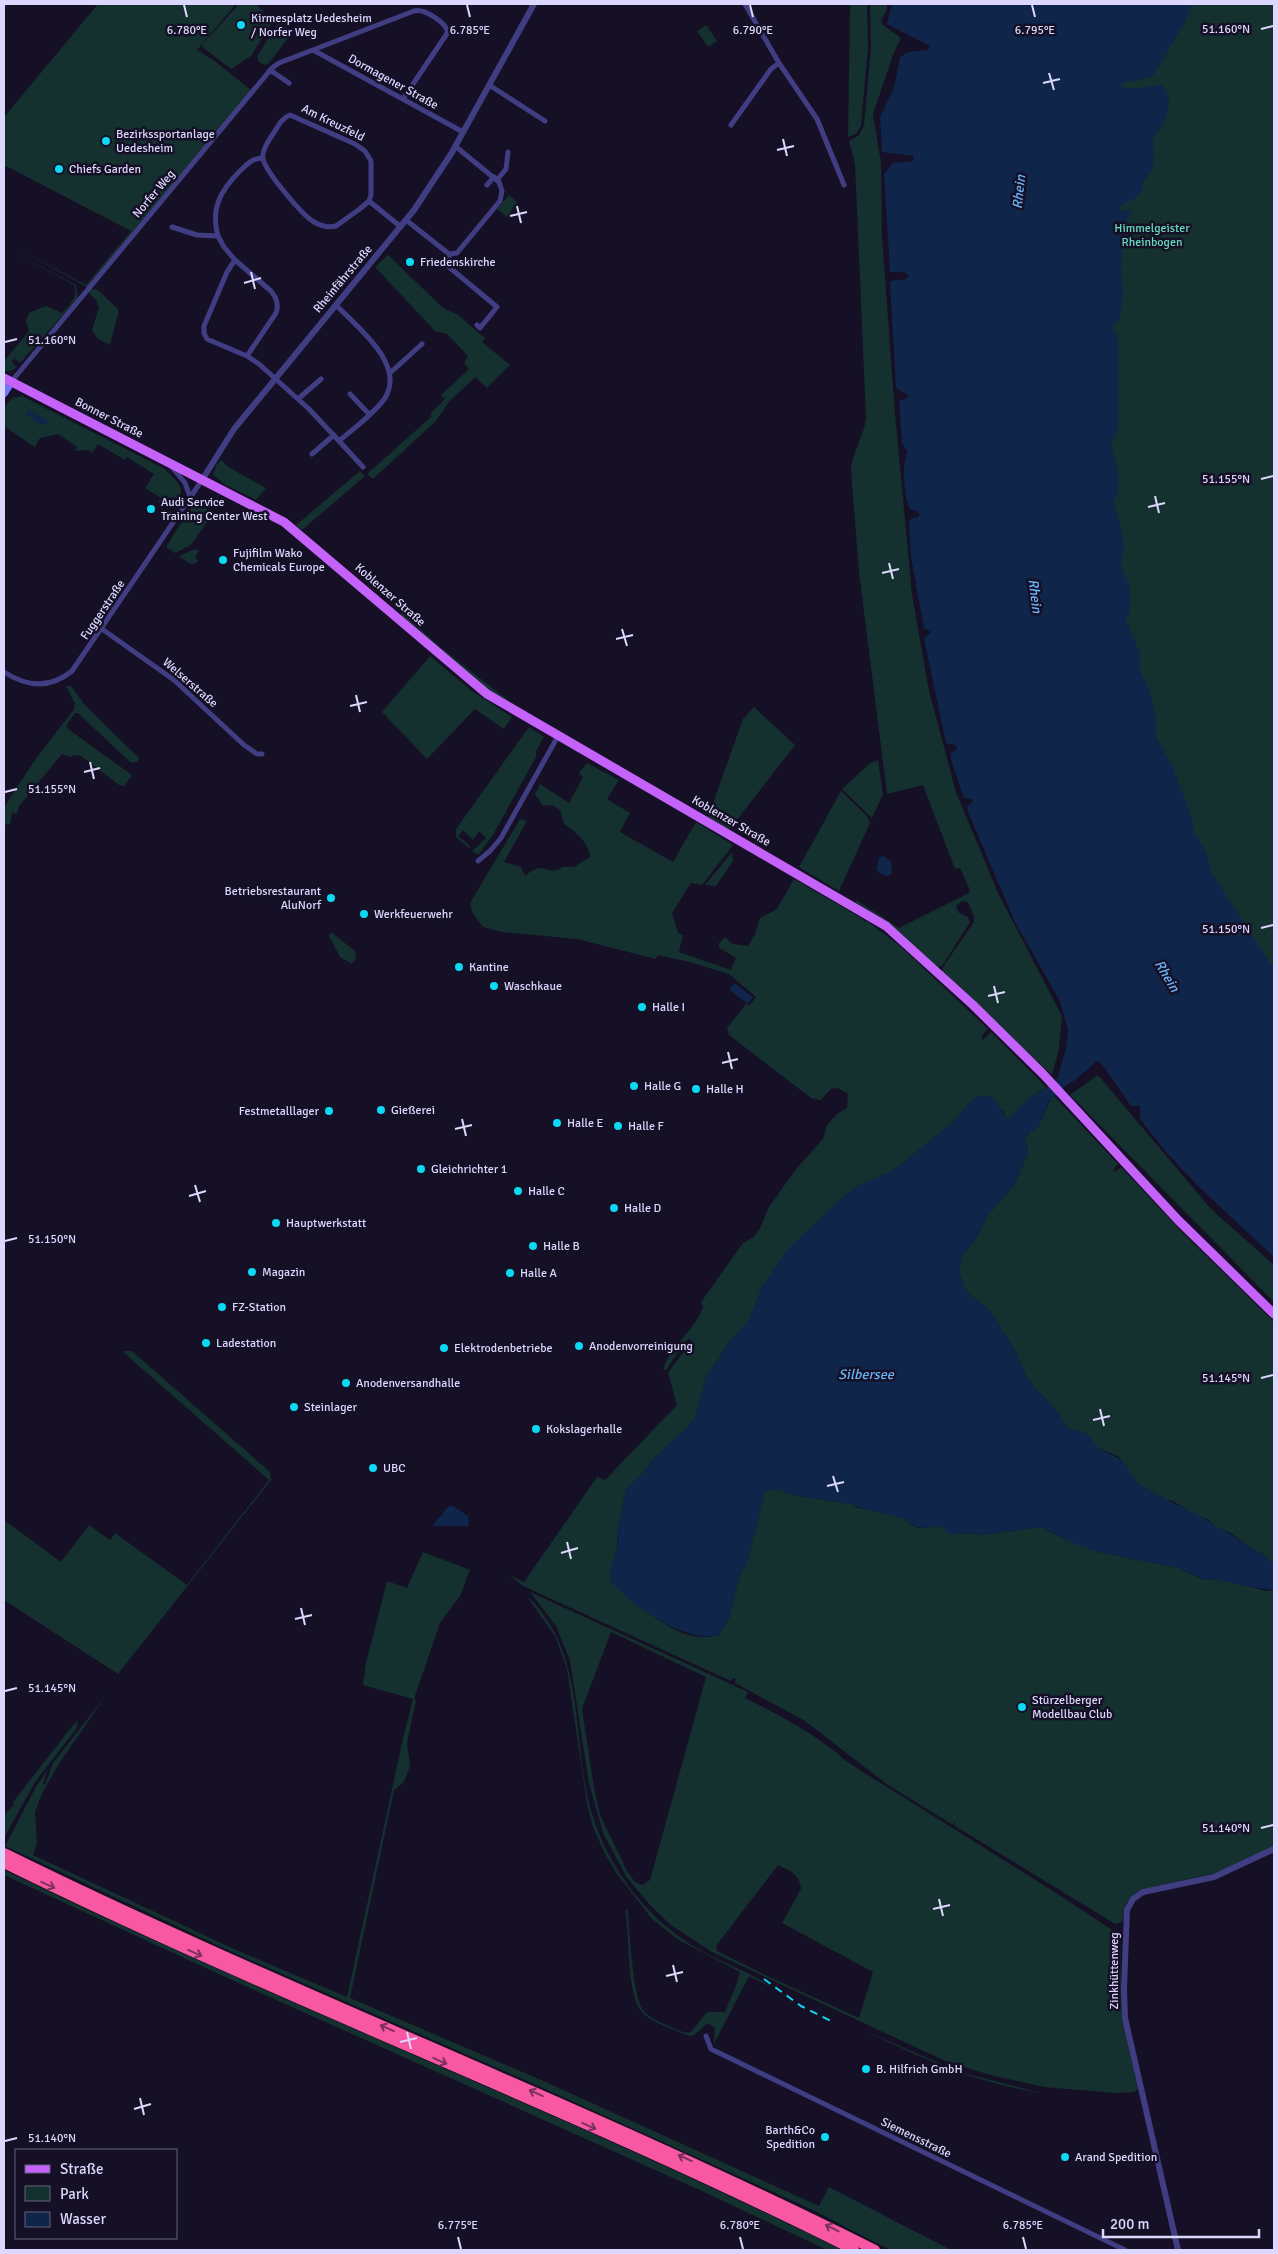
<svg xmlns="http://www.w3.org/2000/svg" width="1278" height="2254" font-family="Signika,sans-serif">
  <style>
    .green { fill: #14302f; fill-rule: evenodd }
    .water { fill: #10254a }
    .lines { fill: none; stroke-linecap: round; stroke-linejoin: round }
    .minor { stroke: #413d83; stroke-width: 5 }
    .tertiary { stroke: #413d83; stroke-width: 6 }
    .secondary { stroke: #7872f9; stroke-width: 8 }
    .primary { stroke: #c462f9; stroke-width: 9 }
    .motorway { stroke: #f857a1; stroke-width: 10 }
    .rail { stroke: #0bd9f5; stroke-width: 2; stroke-dasharray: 8 6; stroke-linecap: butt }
    .oneway { stroke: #7b305d }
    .ticks { fill: none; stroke: #dcd7fd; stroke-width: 2 }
    .poi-dot { fill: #0bd9f5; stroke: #151026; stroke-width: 2 }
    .labels { text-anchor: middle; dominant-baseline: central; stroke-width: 5; stroke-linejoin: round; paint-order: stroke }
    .poi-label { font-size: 12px; fill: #dcd7fd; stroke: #151026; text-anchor: start }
    .street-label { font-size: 12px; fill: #dcd7fd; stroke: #151026 }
    .park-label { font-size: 12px; fill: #65dbc0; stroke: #151026 }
    .water-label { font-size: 14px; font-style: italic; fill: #69b3f9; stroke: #151026 }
    .ticks-label { font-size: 12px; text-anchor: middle; fill: #dcd7fd; stroke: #151026; stroke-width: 5; stroke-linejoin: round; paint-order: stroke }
  </style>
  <rect width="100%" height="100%" fill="#151026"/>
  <!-- green -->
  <path class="green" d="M98 4H236L197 50 216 62 251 90 87 287 4 241 86 285 131 231 4 165V117Z
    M239 4H256L272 22 251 56 231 69 201 46Z
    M850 4H867L868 47 861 126 856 134 848 137Z
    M870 4H887V10L881 21 883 25 901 38 893 55 873 114 881 163 882 236 895 414 912 594 929 691 956 792 998 893 1062 1016 1059 1049 1052 1075 942 972 943 967 974 922V917L968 902 962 901 956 906 959 913 968 917 970 922 942 966 937 967 886 922 855 902 856 900 899 928 969 893 970 890 960 868 955 869 923 785 887 794 859 572 851 471C852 452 864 436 866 418L855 164 849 141 859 135 864 125 871 48Z
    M1045 4H1274V1093L1126 830Z
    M279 22 290 30 291 34 269 63 265 65 259 62 257 56Z
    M706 25 717 41 708 47 697 31Z
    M509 195 517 202 507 217 497 209Z
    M4 247 76 285 78 298 20 363 14 358 12 362 17 367C12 371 10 372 4 371V361L29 331 26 321 29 313 46 306 62 313C70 305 79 296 74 285Z
    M388 255 443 308 458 315 485 338 482 342 510 365 487 388 475 377 449 402 436 421 373 479 367 474 432 416 430 414 445 399 441 395 469 369 464 363 468 356 447 334 435 331 375 267Z
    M91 289 98 290 119 310 110 345 97 338 92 330 99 307 96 300 87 291Z
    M22 396 165 469C173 479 187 485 178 500 175 504 174 506 169 508L158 503 161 498 145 488 154 474 127 457 125 460 98 444 92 453 88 450 75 451 77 447 58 434 40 438 35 446 36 448 4 426V407L12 398Z
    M221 460 230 468 266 488 256 500 226 485 213 475 217 464Z
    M360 471 365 476 302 530 296 525Z
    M194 502 212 512V515L191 545 175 553 166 547Z
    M195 549 199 551 195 557 198 560 196 563 190 564 179 556Z
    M402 613 440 647 509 701 508 703 488 691 399 616Z
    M430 656 472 691 512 717 504 729 475 709 427 759 382 712Z
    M66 686H71L85 705 139 758 137 762H130L78 713H75L66 726 68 729 132 775 124 786 119 785 81 756 73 755 71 757 62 754 19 806 17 814 12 813 10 824 4 825V808L9 799 35 760 74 709 75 704Z
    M754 707 795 745 729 830 708 817 743 719Z
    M529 727 544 737 536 751V757L493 835 479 854H476L472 851 473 850 486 838 479 831 473 840 463 830 458 836 470 846 469 848 456 837V829Z
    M878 760 883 794 872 818 842 789 870 763Z
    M587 763 619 780 607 799 630 813 620 832 673 862 696 822 733 845 702 885 691 883 672 913 678 933 683 935 679 952 731 970 736 958 719 948V943L725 937 733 944 748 946 755 934 760 918 777 909 794 879 863 919 865 922 867 921 900 946 988 1029 981 1037 983 1040 991 1032 1047 1088 1032 1096 1010 1118H1006L1003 1111 980 1096 970 1102 953 1122 907 1160 892 1171 845 1195 774 1271 762 1287 749 1320 728 1344 706 1378 696 1415 687 1428 652 1460 644 1472 626 1490 617 1532 619 1590C647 1610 681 1646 719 1635L729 1618 739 1578 747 1562 765 1490 776 1489 798 1496 853 1504 858 1508 889 1513 905 1519 911 1525 920 1528 940 1526 963 1534 975 1533 980 1535 1042 1527 1061 1537 1098 1552 1179 1568 1202 1579 1221 1580 1267 1591 1274 1590V1846L1216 1873 1142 1889 1127 1902 1122 1922 1115 1924 955 1826V1821L953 1825 888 1785 805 1721 735 1683 736 1679 733 1678 731 1681 523 1586 509 1575 524 1582 597 1477 605 1480 677 1405 668 1373 692 1340 689 1339 685 1342 666 1370 663 1369C672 1344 695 1330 703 1307L701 1302 743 1243 754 1237 760 1228 769 1207 796 1169 823 1139 827 1125 837 1114 847 1108 848 1094 838 1088 831 1089 821 1100 811 1098 729 1035 727 1028 746 1004 749 1006 756 997 729 974 690 962 657 955 656 959 577 939 502 932 483 927 473 914 470 903 520 819 527 821 504 862 521 867 524 874 526 875C546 860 543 875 560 869L562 867H574L590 857C590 844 575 831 564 824L560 810 552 805 543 806 535 794 540 784 569 803 583 777 579 773Z
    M841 791 866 815 870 823 839 891 799 867Z
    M732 852 733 861 716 886 705 885Z
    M331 932 355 951 356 958 352 964 340 957 329 936Z
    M1098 1075 1211 1209 1274 1265V1302L1070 1095Z
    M1054 1096 1118 1164 1113 1170 1115 1172 1121 1167 1181 1231 1274 1322V1567L1263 1554 1250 1548 1229 1532 1217 1528 1209 1520 1197 1516 1173 1501 1166 1500 1137 1483 1119 1457 1098 1448 1084 1432 1067 1428 1058 1413 1028 1380 1016 1352 989 1309 967 1293 959 1272 963 1255 977 1237 988 1215 1015 1184 1028 1152 1025 1138C1028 1132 1035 1130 1039 1124 1046 1115 1045 1105 1054 1096Z
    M124 1351H132L270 1472 271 1480 118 1674 4 1600V1520L61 1562 89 1525 110 1540 115 1533 187 1585 269 1480 123 1352Z
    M423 1552 470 1570 460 1596 440 1623 414 1699 416 1700 407 1743 410 1766 404 1782 394 1790 350 1998 541 2080 819 2206 829 2187 951 2250H890L813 2210 543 2088 232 1952 5 1846 36 1787 48 1769 43 1784 45 1785 53 1763 107 1694 58 1765 42 1794 35 1812 37 1843 33 1855 234 1949 347 1997 402 1743 413 1699 363 1685 366 1663 387 1581 407 1588Z
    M530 1592 748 1692 745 1698C781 1716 816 1734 846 1761 937 1819 1030 1875 1120 1935L1122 2016 1138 2089 1134 2092 1116 2093 1044 2087 990 2075 945 2061 712 1952 671 1925 649 1904 626 1876 603 1833 589 1783 570 1661 556 1626ZM611 1632 706 1677 650 1880 642 1885 635 1882 627 1871 600 1815 594 1788 582 1709ZM778 1865C790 1871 800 1874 801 1889L782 1923 873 1972 859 2018 759 1972 717 1951 716 1946Z
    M528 1598C534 1601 539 1608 543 1614 582 1666 574 1738 588 1799 594 1825 605 1850 619 1872 642 1909 674 1937 713 1957 733 1967 755 1975 773 1988L749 1976 714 2044 715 2028 708 2023 693 2036C683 2035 674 2030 664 2026 656 2022 648 2019 642 2012 626 1994 630 1935 625 1910H628C629 1928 633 1998 643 2010 649 2018 660 2022 669 2026 676 2029 683 2034 691 2032L707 2012H725L737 1983 740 1972 677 1939 652 1919 617 1874 605 1854 593 1827 587 1804 567 1669 555 1636Z
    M78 1721 76 1729 35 1782 4 1838V1815L14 1805 13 1802 73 1725Z
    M4 1870C280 2004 567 2114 842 2250H827L702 2191 234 1981 4 1875Z
    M865 2031 960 2072 1041 2093C976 2083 923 2059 865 2031Z"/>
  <!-- water -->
  <path class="water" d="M892 4H1191L1186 20 1155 73C1146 83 1130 78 1120 85 1131 93 1151 85 1163 85 1177 102 1163 126 1152 140L1154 156 1152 171 1144 181 1142 190 1134 199 1118 207 1121 210 1132 211 1124 229 1121 268 1123 294 1120 317 1113 327 1114 332 1118 337V430L1111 445C1115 463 1125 484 1113 502L1120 522 1124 547 1121 566 1130 587V612L1126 620 1140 653V671L1150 692 1156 719V736L1173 768 1192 818 1194 832 1207 854 1211 872 1274 969V1257L1198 1186 1166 1152 1140 1119V1106H1131L1102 1064 1097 1061 1075 1080 1061 1089 1049 1101 1039 1126 1027 1134 1025 1138 1028 1152 1015 1184 988 1215 977 1237 963 1255 959 1272 967 1293 989 1309 1016 1352 1028 1380 1058 1413 1067 1428C1077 1430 1085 1431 1091 1438 1093 1441 1095 1445 1098 1447 1107 1455 1118 1455 1126 1465 1131 1471 1132 1480 1139 1484 1175 1506 1214 1520 1248 1547 1254 1551 1262 1552 1268 1558 1277 1567 1274 1579 1274 1590L1249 1587 1221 1580 1203 1579 1179 1568 1098 1552 1074 1543 1042 1527 980 1535C969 1530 956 1538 946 1532L945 1528C936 1524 928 1529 918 1527 911 1526 908 1521 902 1518 890 1514 860 1510 853 1504L798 1496 776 1489 765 1491 747 1562 739 1578 729 1618 719 1635C686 1644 633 1606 612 1583L610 1579 611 1565 618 1546 617 1532 626 1490 644 1472 652 1460 687 1428 696 1415 706 1378 728 1344 749 1320 762 1287 786 1251 845 1195 861 1184 892 1171 907 1160 953 1122 970 1102 980 1096 988 1095 995 1100 1006 1118H1010L1023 1104 1032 1096 1044 1090 1058 1077 1066 1048 1068 1030 1060 1001 1015 922 968 812 967 806 973 802 972 799 964 798 951 760V753L957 749 956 745 946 743 924 639 931 632 924 628 911 557 909 521 912 518 918 517 920 514 917 511 911 510C904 502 901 461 908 452L902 444 899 400 906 399 909 396 896 388 890 284 891 281 906 279 909 276 904 272H890L884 174 893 163 913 161 914 156 882 152 880 117 894 88 900 57 908 52 927 50 930 46 887 24Z
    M28 411H30L49 421 44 426 25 414Z
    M883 856 891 861 892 873 888 876 879 873 876 868 879 858Z
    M734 983 753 997 748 1004 729 990Z
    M449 1506H453L468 1516 469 1526H432Z"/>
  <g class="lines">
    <!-- minor -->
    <path class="minor" d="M745 4 779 63 817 119 844 185
      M313 50 463 132
      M270 70 289 83
      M489 85 545 121
      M290 115 355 144 365 151 371 161V195L369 201 361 208 336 226C328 228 321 226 314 222 302 215 266 172 263 159 261 151 270 138 275 131 279 124 282 118 290 115Z
      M731 125 771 69 779 63
      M497 180 506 169 508 152
      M487 185 494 177
      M369 201 401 227
      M406 220 449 254 457 253 500 201 502 191 499 182 455 146
      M172 227 197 235 218 236 224 247 235 260 227 272 204 326V333L207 339 247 356 259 364 309 409 339 441C354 428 374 414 385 398 406 364 357 327 336 305
      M218 236C210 209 221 190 239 172 247 164 251 159 262 158
      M449 254 451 264 449 267 497 307 480 328 477 325
      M235 260 271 291C276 297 279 305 276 313L247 356
      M443 262 449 267
      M390 373 422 344
      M11 382 272 68 279 63 414 11C424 8 445 22 448 32L403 99
      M350 394 369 414
      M298 399 321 379
      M339 441 363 467
      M312 454 334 435
      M171 466 185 483 190 497
      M102 629 174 680 244 745 257 754H262
      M4 672C27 687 50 689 72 671L202 480
      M478 861 490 851 501 838 558 736
      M706 2036 711 2049 1125 2250"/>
    <!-- tertiary -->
    <path class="tertiary" d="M202 480 234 429 414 210 451 154 534 4
      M1178 2250 1125 2018 1124 1988 1127 1910 1133 1899 1143 1892 1214 1877 1274 1849"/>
    <!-- secondary -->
    <path class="secondary" d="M4 393 11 382"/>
    <!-- primary -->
    <path class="primary" d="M4 378 284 522 487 694 886 926 973 1005 1043 1074 1178 1220 1274 1314"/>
    <!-- motorway -->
    <path class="motorway" d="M4 1853C290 1994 590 2107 875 2250
      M4 1863C283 2001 576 2110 854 2250"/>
    <!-- rail -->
    <path class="rail" d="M764 1979 801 2006 835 2023"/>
  </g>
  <!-- one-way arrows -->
  <defs><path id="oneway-shaft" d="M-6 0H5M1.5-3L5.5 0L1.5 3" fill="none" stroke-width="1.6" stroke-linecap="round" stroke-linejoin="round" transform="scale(1.25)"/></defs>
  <g class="oneway">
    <use href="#oneway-shaft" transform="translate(48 1885) rotate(25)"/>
    <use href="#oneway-shaft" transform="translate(195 1953) rotate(24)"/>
    <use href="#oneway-shaft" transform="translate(387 2028) rotate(-156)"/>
    <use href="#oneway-shaft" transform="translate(440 2061) rotate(24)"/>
    <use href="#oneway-shaft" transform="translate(536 2093) rotate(-156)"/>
    <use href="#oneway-shaft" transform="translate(589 2126) rotate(24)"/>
    <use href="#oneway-shaft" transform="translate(685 2158) rotate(-156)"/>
    <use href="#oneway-shaft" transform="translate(832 2228) rotate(-153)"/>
  </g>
  <!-- ticks -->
  <path class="ticks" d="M184 5 187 17M467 5 470 17M750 5 753 17M1032 5 1035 17M1261 29 1273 26M1049 73 1054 90M1043 83 1060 79M783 139 787 156M777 150 794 146M517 206 521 223M510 216 527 212M251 272 255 289M244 283 261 278M5 342 17 339M1261 479 1273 476M1155 496 1159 513M1148 507 1165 503M889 563 893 579M882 573 899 569M622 629 627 646M616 639 633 635M356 695 360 712M350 706 367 702M90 762 94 779M84 772 100 768M5 792 17 789M1261 928 1273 925M994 986 998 1003M988 996 1005 992M728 1052 732 1069M722 1063 738 1059M462 1119 466 1136M455 1129 472 1125M195 1185 200 1202M189 1196 206 1191M5 1241 17 1238M1261 1378 1273 1375M1100 1409 1104 1426M1093 1420 1110 1416M833 1476 838 1492M827 1486 844 1482M567 1542 571 1559M561 1553 578 1548M301 1608 305 1625M295 1619 312 1615M5 1691 17 1688M1261 1828 1273 1825M939 1899 943 1916M933 1909 950 1905M673 1965 677 1982M666 1976 683 1972M407 2032 411 2049M400 2042 417 2038M140 2098 144 2115M134 2109 151 2104M5 2141 17 2138M458 2237 461 2249M740 2237 743 2249M1023 2237 1026 2249"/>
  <!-- markers -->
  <g class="poi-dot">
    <circle cx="241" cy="25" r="5"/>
    <circle cx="106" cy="141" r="5"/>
    <circle cx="59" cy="169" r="5"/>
    <circle cx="410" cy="262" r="5"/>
    <circle cx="151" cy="509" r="5"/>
    <circle cx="223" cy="560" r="5"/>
    <circle cx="331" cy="898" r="5"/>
    <circle cx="364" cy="914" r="5"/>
    <circle cx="459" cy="967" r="5"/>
    <circle cx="494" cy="986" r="5"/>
    <circle cx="642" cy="1007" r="5"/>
    <circle cx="634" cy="1086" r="5"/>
    <circle cx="696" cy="1089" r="5"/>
    <circle cx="381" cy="1110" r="5"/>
    <circle cx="329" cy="1111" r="5"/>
    <circle cx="557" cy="1123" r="5"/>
    <circle cx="618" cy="1126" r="5"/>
    <circle cx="421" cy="1169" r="5"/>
    <circle cx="518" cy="1191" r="5"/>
    <circle cx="614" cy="1208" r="5"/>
    <circle cx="276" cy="1223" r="5"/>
    <circle cx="533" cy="1246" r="5"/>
    <circle cx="252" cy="1272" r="5"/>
    <circle cx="510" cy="1273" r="5"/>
    <circle cx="222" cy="1307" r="5"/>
    <circle cx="206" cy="1343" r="5"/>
    <circle cx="579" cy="1346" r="5"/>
    <circle cx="444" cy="1348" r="5"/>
    <circle cx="346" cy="1383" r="5"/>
    <circle cx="294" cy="1407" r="5"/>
    <circle cx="536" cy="1429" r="5"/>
    <circle cx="373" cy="1468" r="5"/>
    <circle cx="1022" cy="1707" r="5"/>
    <circle cx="866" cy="2069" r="5"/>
    <circle cx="825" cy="2137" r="5"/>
    <circle cx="1065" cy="2157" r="5"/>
  </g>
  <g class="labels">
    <!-- poi labels -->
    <g class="poi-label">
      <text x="251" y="18">Kirmesplatz Uedesheim<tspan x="251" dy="14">/ Norfer Weg</tspan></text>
      <text x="116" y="134">Bezirkssportanlage<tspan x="116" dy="14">Uedesheim</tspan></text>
      <text x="69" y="169">Chiefs Garden</text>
      <text x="420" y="262">Friedenskirche</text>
      <text x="161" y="502">Audi Service<tspan x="161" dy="14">Training Center West</tspan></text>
      <text x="233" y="553">Fujifilm Wako<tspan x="233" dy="14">Chemicals Europe</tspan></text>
      <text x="321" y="891" text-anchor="end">Betriebsrestaurant<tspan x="321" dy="14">AluNorf</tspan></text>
      <text x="374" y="914">Werkfeuerwehr</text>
      <text x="469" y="967">Kantine</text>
      <text x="504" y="986">Waschkaue</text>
      <text x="652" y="1007">Halle I</text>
      <text x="644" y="1086">Halle G</text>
      <text x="706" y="1089">Halle H</text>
      <text x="391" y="1110">Gießerei</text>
      <text x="319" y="1111" text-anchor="end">Festmetalllager</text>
      <text x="567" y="1123">Halle E</text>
      <text x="628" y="1126">Halle F</text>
      <text x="431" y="1169">Gleichrichter 1</text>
      <text x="528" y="1191">Halle C</text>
      <text x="624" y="1208">Halle D</text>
      <text x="286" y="1223">Hauptwerkstatt</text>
      <text x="543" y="1246">Halle B</text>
      <text x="262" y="1272">Magazin</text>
      <text x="520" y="1273">Halle A</text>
      <text x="232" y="1307">FZ-Station</text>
      <text x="216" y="1343">Ladestation</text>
      <text x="589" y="1346">Anodenvorreinigung</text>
      <text x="454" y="1348">Elektrodenbetriebe</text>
      <text x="356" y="1383">Anodenversandhalle</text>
      <text x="304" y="1407">Steinlager</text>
      <text x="546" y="1429">Kokslagerhalle</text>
      <text x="383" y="1468">UBC</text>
      <text x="1032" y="1700">Stürzelberger<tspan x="1032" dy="14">Modellbau Club</tspan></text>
      <text x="876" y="2069">B. Hilfrich GmbH</text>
      <text x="815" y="2130" text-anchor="end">Barth&amp;Co<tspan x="815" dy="14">Spedition</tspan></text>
      <text x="1075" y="2157">Arand Spedition</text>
    </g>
    <!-- street labels -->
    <g class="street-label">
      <text transform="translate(393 82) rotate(29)">Dormagener Straße</text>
      <text transform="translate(333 123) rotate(26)">Am Kreuzfeld</text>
      <text transform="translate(154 194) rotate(-50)">Norfer Weg</text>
      <text transform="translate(343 279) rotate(-50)">Rheinfährstraße</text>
      <text transform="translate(109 418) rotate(27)">Bonner Straße</text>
      <text transform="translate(390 595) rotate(41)">Koblenzer Straße</text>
      <text transform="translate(103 610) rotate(-56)">Fuggerstraße</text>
      <text transform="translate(190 683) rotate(41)">Welserstraße</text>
      <text transform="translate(731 821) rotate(30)">Koblenzer Straße</text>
      <text transform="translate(1114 1971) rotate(-90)">Zinkhüttenweg</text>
      <text transform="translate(916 2138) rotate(26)">Siemensstraße</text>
    </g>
    <!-- park labels -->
    <g class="park-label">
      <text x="1152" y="228">Himmelgeister<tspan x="1152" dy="14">Rheinbogen</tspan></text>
    </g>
    <!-- water labels -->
    <g class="water-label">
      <text transform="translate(1019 192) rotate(-84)">Rhein</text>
      <text transform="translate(1035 596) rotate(83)">Rhein</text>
      <text transform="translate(1167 976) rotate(59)">Rhein</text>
      <text x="866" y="1374">Silbersee</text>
    </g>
  </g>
  <g class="ticks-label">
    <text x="1226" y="33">51.160°N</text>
    <text x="753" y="34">6.790°E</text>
    <text x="1035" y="34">6.795°E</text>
    <text x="187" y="34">6.780°E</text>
    <text x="470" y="34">6.785°E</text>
    <text x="52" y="344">51.160°N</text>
    <text x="1226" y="483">51.155°N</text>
    <text x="52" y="793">51.155°N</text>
    <text x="1226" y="933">51.150°N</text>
    <text x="52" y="1243">51.150°N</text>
    <text x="1226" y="1382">51.145°N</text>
    <text x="52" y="1692">51.145°N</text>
    <text x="1226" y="1832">51.140°N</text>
    <text x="52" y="2142">51.140°N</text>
    <text x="458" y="2229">6.775°E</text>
    <text x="740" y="2229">6.780°E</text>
    <text x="1023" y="2229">6.785°E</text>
  </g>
  <!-- border -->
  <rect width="1278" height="2254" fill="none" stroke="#dcd7fd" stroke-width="10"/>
  <!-- legend -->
  <rect x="15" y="2149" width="162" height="90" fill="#151026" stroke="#65607c"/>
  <rect x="25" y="2165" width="25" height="8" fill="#c462f9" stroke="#65607c"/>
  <text x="60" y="2174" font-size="15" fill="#dcd7fd">Straße</text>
  <rect x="25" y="2186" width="25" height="15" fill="#14302f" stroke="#65607c"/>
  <text x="60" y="2199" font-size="15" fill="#dcd7fd">Park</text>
  <rect x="25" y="2212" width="25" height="15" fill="#10254a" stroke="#65607c"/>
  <text x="60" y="2224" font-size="15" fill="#dcd7fd">Wasser</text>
  <!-- scale -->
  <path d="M1103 2229v8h156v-8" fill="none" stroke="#dcd7fd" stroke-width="2.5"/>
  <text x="1110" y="2229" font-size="15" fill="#dcd7fd" stroke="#151026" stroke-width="4" paint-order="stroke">200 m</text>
</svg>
